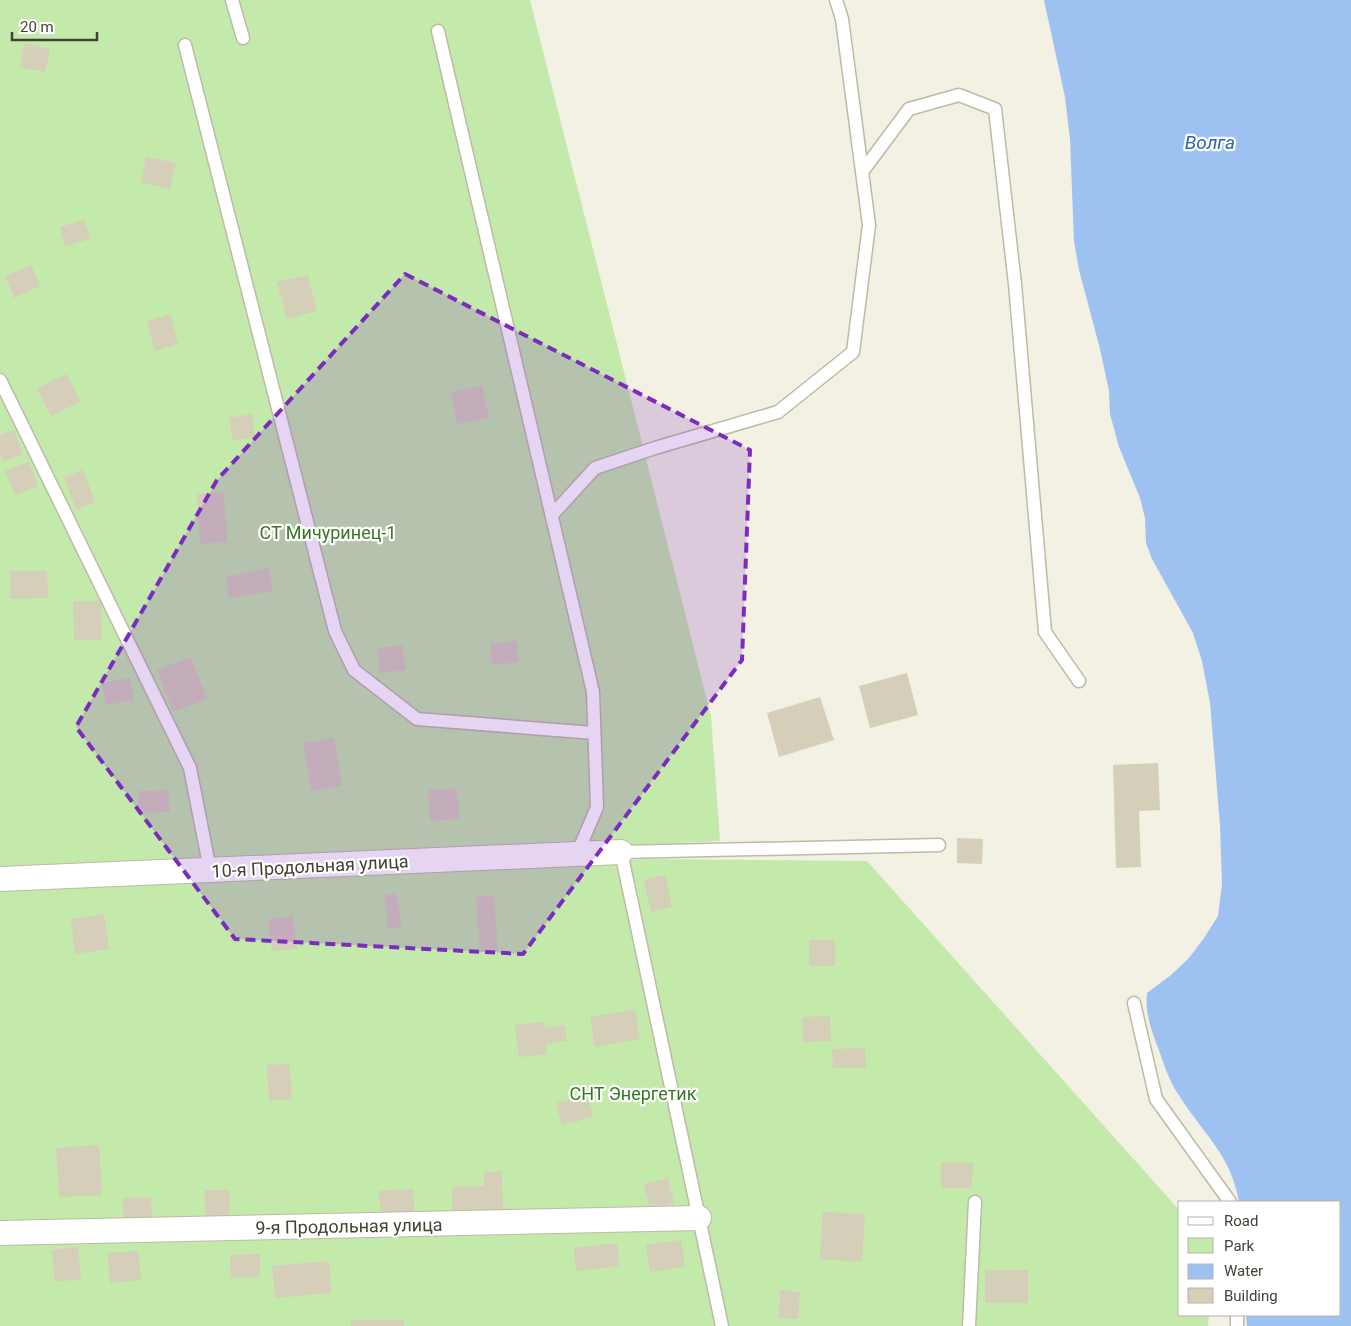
<svg xmlns="http://www.w3.org/2000/svg" width="1351" height="1326" font-family="Roboto,sans-serif">
  <style>
    .green { fill: #c3e9ab }
    .water { fill: #9dc2f2 }
    .building { fill: #d5ceb9 }
    .lines { fill: none; stroke-linecap: round; stroke-linejoin: round }
    .lane-casing { stroke: #bebaa6; stroke-width: 15 }
    .street-casing { stroke: #bebaa6; stroke-width: 26 }
    .lane { stroke: #fff; stroke-width: 12 }
    .street { stroke: #fff; stroke-width: 24 }
    .marked { fill: #7b2cbf; fill-opacity: 0.2; stroke: #7b2cbf; stroke-width: 4; stroke-dasharray: 10 6; stroke-linejoin: round }
    .labels { text-anchor: middle; dominant-baseline: central; stroke-width: 4.5; stroke-linejoin: round; paint-order: stroke }
    .park-label { font-size: 18px; fill: #387825; stroke: #fff }
    .street-label { font-size: 18px; fill: #454134; stroke: #fff }
    .water-label { font-size: 19px; font-style: italic; fill: #2a64b4; stroke: #fff }
  </style>
  <rect width="100%" height="100%" fill="#f3f0e4"/>
  <!-- green -->
  <path class="green" d="M0 0H530L711 716 720 841 0 876Z
    M649 859 867 861 1180 1211V1315H1209L1208 1326H0V883Z"/>
  <!-- water -->
  <path class="water" d="M1044 0H1351V1326H1247L1246 1315H1340V1202H1239C1231 1154 1202 1133 1178 1094 1168 1079 1163 1061 1157 1045 1150 1027 1145 1011 1147 993L1171 975 1189 958 1204 938 1218 916 1222 884 1220 825 1210 703 1202 661 1193 633 1152 559 1146 543 1145 518 1140 498 1119 447 1110 414 1109 391 1100 349 1079 270 1074 242 1070 139 1065 97Z"/>
  <!-- building -->
  <path class="building" d="M25 43 50 49 45 72 20 67Z
    M146 157 176 163 170 189 141 182Z
    M84 220 90 239 65 246 60 227Z
    M31 265 40 286 14 298 5 276Z
    M308 275 317 311 287 319 277 282Z
    M171 314 178 344 155 351 147 321Z
    M67 374 80 402 51 416 37 388Z
    M482 385 489 418 457 424 451 392Z
    M252 414 255 437 233 441 229 418Z
    M14 430 23 454 3 462 0 453V435Z
    M29 462 38 486 15 495 5 471Z
    M83 470 95 502 76 510 64 477Z
    M224 492 227 542 200 544 197 494Z
    M269 568 273 591 229 598 226 576Z
    M10 571H47L48 598 10 599Z
    M73 601H101L102 640H74Z
    M517 641 519 662 492 665 490 644Z
    M402 645 406 670 380 673 377 648Z
    M191 657 207 699 173 712 157 670Z
    M907 673 918 715 870 728 859 686Z
    M130 678 134 700 106 705 102 683Z
    M820 697 834 740 779 757 767 713Z
    M334 738 342 786 311 791 303 743Z
    M1158 763 1160 810 1139 811 1141 867 1116 868 1113 765Z
    M457 788 459 819 430 821 428 790Z
    M169 790 170 812 138 813V791Z
    M957 838 983 839 982 864 957 863Z
    M665 875 672 907 651 912 644 880Z
    M397 893 402 928 388 929 384 895Z
    M494 896 498 951 480 953 476 897Z
    M104 914 109 949 75 954 71 919Z
    M293 916 297 949 272 951 268 919Z
    M809 940H835V966H809Z
    M635 1009 640 1039 595 1047 590 1017Z
    M830 1016 831 1041 803 1042 802 1017Z
    M544 1022 545 1028 565 1025 567 1041 546 1044 547 1054 519 1057 515 1025Z
    M865 1048 866 1068H833L832 1049Z
    M289 1064 292 1099 269 1101 267 1065Z
    M587 1095 593 1117 562 1125 556 1103Z
    M99 1145 102 1195 59 1197 56 1148Z
    M941 1162 973 1163 972 1188H941Z
    M502 1171 503 1218 452 1219V1187L484 1186V1172Z
    M668 1178 674 1203 650 1209 644 1184Z
    M413 1189 415 1215 381 1217 379 1191Z
    M205 1190H230V1223H206Z
    M151 1197 152 1220 124 1221 123 1198Z
    M823 1212 865 1214 862 1262 820 1259Z
    M681 1240 685 1267 650 1272 646 1245Z
    M617 1243 619 1266 576 1271 574 1248Z
    M78 1247 81 1279 55 1282 52 1250Z
    M138 1251 141 1280 110 1283 107 1253Z
    M260 1254V1277L231 1278 230 1255Z
    M329 1261 331 1293 275 1298 272 1266Z
    M985 1270H1028V1303H985Z
    M780 1290 800 1292 798 1319 779 1318Z
    M351 1320H404V1326H351Z"/>
  <g class="lines">
    <!-- lane casing -->
    <g class="lane-casing">
      <path id="lane" d="M232 0 243 38
        M438 31 593 692 597 807 577 854
        M185 45 335 631 354 670 417 719 594 733
        M862 172 909 109 959 95 995 109 1015 284 1045 632 1079 681
        M0 380 190 768 210 870
        M552 515 595 468 655 448 778 412 853 352 869 225 842 19 836 0
        M1134 1003 1156 1099 1230 1202
        M1237 1315V1326
        M722 1326 621 852 939 845
        M969 1326 975 1202"/>
    </g>
    <!-- street casing -->
    <g class="street-casing">
      <path id="street" d="M0 879 621 852
        M0 1233 699 1218"/>
    </g>
    <!-- lane -->
    <use href="#lane" class="lane"/>
    <!-- street -->
    <use href="#street" class="street"/>
  </g>
  <!-- marked area -->
  <path class="marked" d="M405 274 750 450 742 660 523 954 235 939 76 727 217 480Z"/>
  <g class="labels">
    <!-- park labels -->
    <g class="park-label">
      <text x="328" y="532">СТ Мичуринец-1</text>
      <text x="633" y="1093">СНТ Энергетик</text>
    </g>
    <!-- street labels -->
    <g class="street-label">
      <text transform="translate(310 866) rotate(-3)">10-я Продольная улица</text>
      <text transform="translate(349 1226) rotate(-1)">9-я Продольная улица</text>
    </g>
    <!-- water labels -->
    <g class="water-label">
      <text x="1210" y="142">Волга</text>
    </g>
  </g>
  <!-- legend -->
  <rect x="1178" y="1201" width="162" height="115" fill="#ffffff" stroke="#b5b3ae"/>
  <rect x="1188" y="1217" width="25" height="8" fill="#ffffff" stroke="#b5b3ae"/>
  <text x="1224" y="1226" font-size="15" fill="#454134">Road</text>
  <rect x="1188" y="1238" width="25" height="15" fill="#c3e9ab" stroke="#b5b3ae"/>
  <text x="1224" y="1251" font-size="15" fill="#454134">Park</text>
  <rect x="1188" y="1264" width="25" height="15" fill="#9dc2f2" stroke="#b5b3ae"/>
  <text x="1224" y="1276" font-size="15" fill="#454134">Water</text>
  <rect x="1188" y="1288" width="25" height="15" fill="#d5ceb9" stroke="#b5b3ae"/>
  <text x="1224" y="1301" font-size="15" fill="#454134">Building</text>
  <!-- scale -->
  <path d="M12 32v8h85v-8" fill="none" stroke="#454134" stroke-width="2.5"/>
  <text x="20" y="32" font-size="15" fill="#454134" stroke="#ffffff" stroke-width="4" paint-order="stroke">20 m</text>
</svg>
